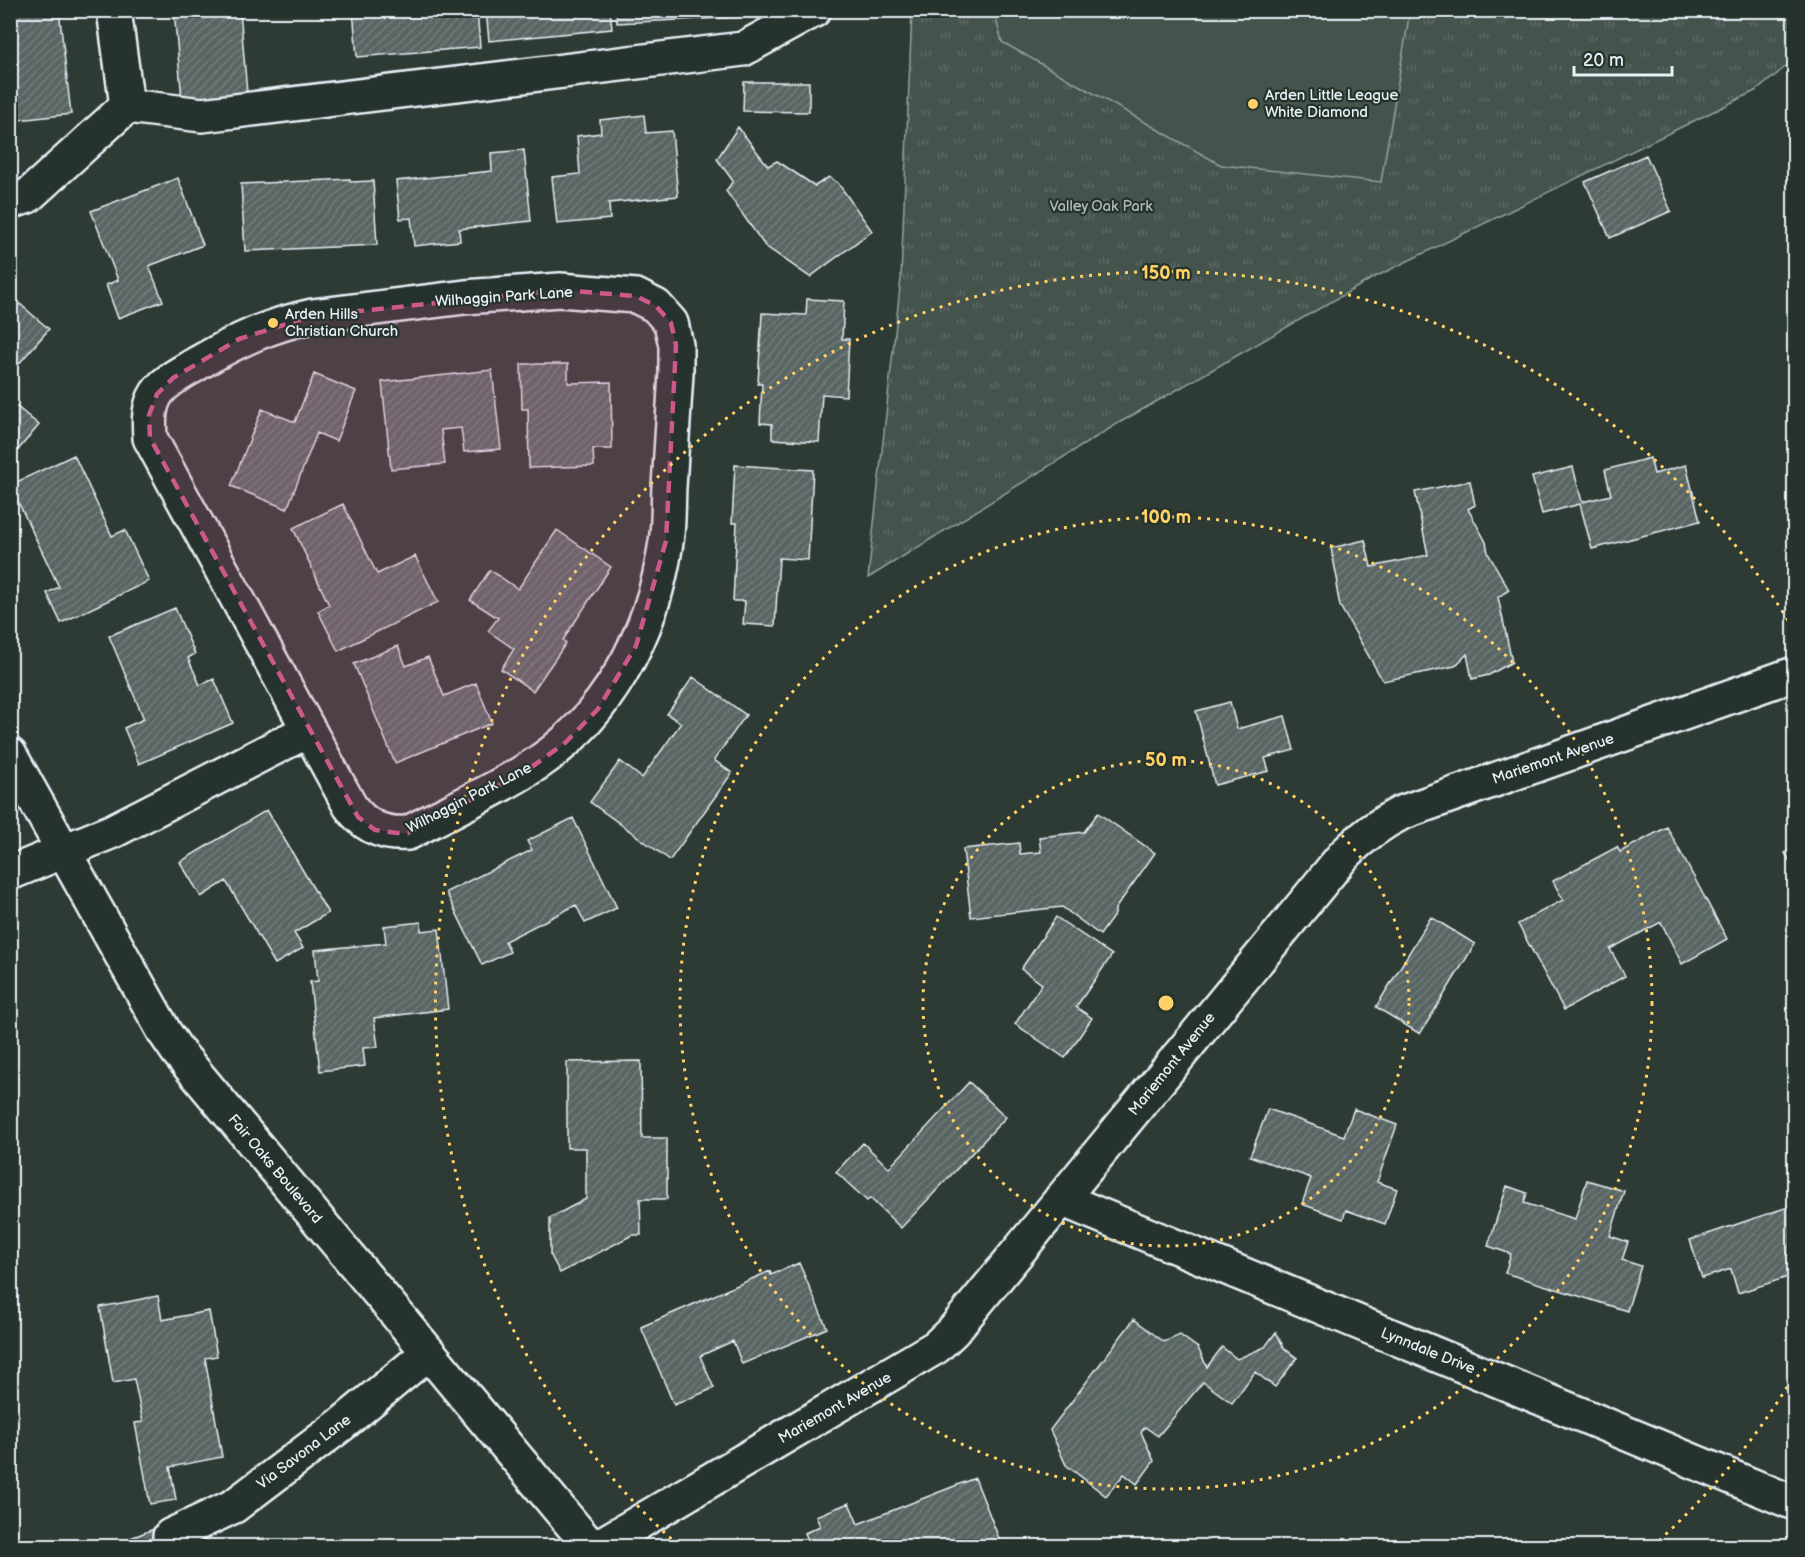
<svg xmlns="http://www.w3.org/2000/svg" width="1805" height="1557" font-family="'Balsamiq Sans',sans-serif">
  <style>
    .park { fill: url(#park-tufts); stroke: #96a2a3; stroke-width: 1.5 }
    .pitch { fill: #45524e; stroke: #96a2a3; stroke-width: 1.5 }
    .building { fill: url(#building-hatch); stroke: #e8f1f8; stroke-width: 1.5 }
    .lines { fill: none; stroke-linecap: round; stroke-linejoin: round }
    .minor-casing { stroke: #e8f1f8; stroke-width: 38 }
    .major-casing { stroke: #e8f1f8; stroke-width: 38 }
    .minor { stroke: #26332d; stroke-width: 33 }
    .major { stroke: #26332d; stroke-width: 33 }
    .marked { fill: #cd598a; fill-opacity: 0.2; stroke: #cd598a; stroke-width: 4.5; stroke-dasharray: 12 8; stroke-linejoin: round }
    .ring { fill: none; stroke: #ffd166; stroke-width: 3; stroke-dasharray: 3 6 }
    .poi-dot { fill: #ffd166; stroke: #26332d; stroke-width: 2 }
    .labels { text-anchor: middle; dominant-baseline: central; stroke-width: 4.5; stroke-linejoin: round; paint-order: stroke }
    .poi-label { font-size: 15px; fill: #e8f1f8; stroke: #26332d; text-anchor: start }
    .park-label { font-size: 15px; fill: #afb9bc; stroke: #26332d }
    .street-label { font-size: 15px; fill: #e8f1f8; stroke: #26332d }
    .centre { fill: #ffd166; stroke: #26332d; stroke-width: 3 }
    .ring-label { font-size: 18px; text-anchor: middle; font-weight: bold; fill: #ffd166; stroke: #26332d; stroke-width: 4.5; stroke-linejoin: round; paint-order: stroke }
  </style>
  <defs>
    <pattern id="park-tufts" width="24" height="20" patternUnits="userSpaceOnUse" patternTransform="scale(1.5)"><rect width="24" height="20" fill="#45524e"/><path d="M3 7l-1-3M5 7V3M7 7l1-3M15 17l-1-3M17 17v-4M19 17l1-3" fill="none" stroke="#606b68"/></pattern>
    <pattern id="building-hatch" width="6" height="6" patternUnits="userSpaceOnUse" patternTransform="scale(1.5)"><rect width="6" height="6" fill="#596563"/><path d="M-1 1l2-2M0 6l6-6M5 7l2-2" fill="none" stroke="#717c7a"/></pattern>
  </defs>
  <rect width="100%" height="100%" fill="#2e3b35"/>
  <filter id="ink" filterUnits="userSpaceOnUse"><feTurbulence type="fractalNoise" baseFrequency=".0167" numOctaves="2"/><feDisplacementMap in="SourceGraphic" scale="12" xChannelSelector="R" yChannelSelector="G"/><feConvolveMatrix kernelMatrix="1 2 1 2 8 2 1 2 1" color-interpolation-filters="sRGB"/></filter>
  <g filter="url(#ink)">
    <!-- park -->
    <path class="park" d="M912 11H1794V60L1757 90 1373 278 1117 424 868 578 901 278Z"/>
    <!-- pitch -->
    <path class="pitch" d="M994 11H1410L1381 182 1221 165 1002 42Z"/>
    <!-- building -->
    <path class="building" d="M10 10H59L71 114 10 121Z
      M174 10H240L247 93 182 99Z
      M353 10H477L480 47 357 57Z
      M486 10H610L612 29 489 41Z
      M616 10H740L741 17 617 23Z
      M744 82H809V112L743 111Z
      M644 115 646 133 672 131 678 196 609 203 610 219 557 224 552 177 580 174 577 136 601 133 600 120Z
      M738 127 768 166 777 161 815 186 829 177 838 183 872 231 810 277 765 246 726 191 733 181 717 159Z
      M524 150 531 221 459 229 460 241 414 246 411 218 400 219 396 181 492 171 491 153Z
      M1646 155 1671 211 1610 238 1585 182Z
      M178 178 203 245 149 266 163 301 118 318 106 285 118 280 91 211Z
      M350 179V182L373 181 377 245 245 251 241 184Z
      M807 299 844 301 842 339H849L846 396 822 394 819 442 772 439V424L760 423 762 384H758L762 313 806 315Z
      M20 304 49 329 10 374V314Z
      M521 364H568V383L611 382 612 449H593L594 466 529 468 528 409H522Z
      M492 370 501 449 464 452 461 428 441 430 445 464 391 469 382 382Z
      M314 374 356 391 336 441 317 433 287 509 231 486 262 409 295 422Z
      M10 401 39 425 13 456 10 454Z
      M74 455 112 536 125 530 149 581 61 623 47 593 59 587 10 485Z
      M1650 458 1654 474 1686 465 1700 521 1592 549 1580 504 1542 514 1532 477 1573 467 1582 502 1611 495 1605 470Z
      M735 465 813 470 808 560 779 558 775 626 743 624 745 601H733L737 523H732Z
      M1470 481 1475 505 1468 509 1486 542 1488 553 1509 590 1498 597 1512 662 1489 675 1472 679 1467 654 1455 666 1383 681 1340 606 1336 585 1338 583 1331 548 1365 540 1371 567 1428 555 1415 492Z
      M343 504 377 574 415 556 438 602 338 651 318 611 329 605 293 528Z
      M557 530 611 567 563 640 566 643 533 691 501 669 514 649 488 631 498 618 470 600 490 570 518 589Z
      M175 608 195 654 188 658 200 685 214 679 233 723 139 764 124 728 144 719 109 636Z
      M398 646 406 666 428 657 444 696 476 683 492 723 395 763 354 664Z
      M693 677 746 715 714 760 732 773 670 860 590 802 620 761 642 778 681 723 667 714Z
      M1230 702 1237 729 1285 716 1294 750 1265 758 1269 771 1215 785 1196 711Z
      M267 810 328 913 294 933 303 948 275 964 226 881 201 897 180 862Z
      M1098 813 1155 853 1115 909V914L1100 935 1062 907 971 917 963 849 1019 843 1020 854 1041 852 1039 837 1084 832Z
      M573 818 617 908 585 923 576 905 505 941 510 952 482 965 446 892 532 850 527 841Z
      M1667 827 1727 939 1682 964 1661 922 1610 949 1625 976 1564 1010 1518 924 1563 900 1553 881 1617 847 1620 852Z
      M1794 847V869L1785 853Z
      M1056 917 1112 955 1076 1007 1092 1018 1065 1058 1015 1024 1042 984 1021 969Z
      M1431 917 1475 944 1420 1034 1376 1007Z
      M421 922V931L439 929 448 1009 374 1018 378 1047 363 1048 365 1066 320 1071 310 982 318 981 315 950 386 943 384 926Z
      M641 1061 642 1138H667V1199H640L641 1235H632L560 1273 550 1254V1218L586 1199V1148H567V1062Z
      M969 1082 1006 1117 901 1228 870 1198 867 1201 836 1172 863 1143 889 1168Z
      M10 1085 18 1099 10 1103Z
      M1268 1109 1344 1136 1354 1109 1397 1125 1377 1182 1397 1189 1385 1224 1346 1210 1343 1219 1302 1204 1311 1178 1250 1156Z
      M1587 1180 1624 1191 1610 1236 1628 1242 1622 1260 1641 1266 1627 1311 1505 1273 1511 1254 1488 1246 1507 1186 1527 1193 1524 1203 1575 1219Z
      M1794 1205V1275L1738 1293 1731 1269 1702 1278 1690 1240Z
      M799 1263 827 1328 742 1364 733 1341 700 1356 714 1388 674 1405 641 1327 770 1271 771 1275Z
      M158 1296 162 1320 209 1311 217 1356 205 1358 222 1457 170 1467 176 1500 150 1504 135 1423 143 1422 134 1379 113 1383 100 1307Z
      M1134 1319 1164 1342 1180 1335 1198 1348 1207 1367 1222 1347 1237 1359 1265 1347 1276 1332 1284 1348 1297 1358 1275 1387 1255 1372 1232 1403 1203 1382 1158 1436 1145 1427 1141 1432 1154 1461 1137 1484 1124 1474 1106 1496 1066 1465 1050 1430Z
      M975 1478 1002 1546H810L805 1533 820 1526 816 1516 849 1503 858 1524Z
      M159 1527 167 1546H110Z"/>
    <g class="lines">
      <!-- minor casing -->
      <g class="minor-casing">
        <path id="minor" d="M127 106 202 115 743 49 814 10
          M10 202 28 196 127 106 114 10
          M560 290 636 296 656 306 671 323 676 345V373C674 411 671 449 669 487 668 505 669 524 666 542 653 633 606 723 525 771 488 794 447 812 408 833 383 835 365 827 350 806L150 438C149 422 148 407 157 393 167 379 184 372 198 363 238 340 267 326 312 316L465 297Z
          M10 873 113 831 309 730
          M1061 1199 1794 1503
          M170 1536 234 1506 342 1424 428 1353
          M599 1546 936 1347 953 1331 1344 855C1362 837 1379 824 1401 813L1794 674"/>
      </g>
      <!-- major casing -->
      <g class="major-casing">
        <path id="major" d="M10 755 165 1033 178 1052 590 1546"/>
      </g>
      <!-- minor -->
      <use href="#minor" class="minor"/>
      <!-- major -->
      <use href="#major" class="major"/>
    </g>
  </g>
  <!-- marked area -->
  <path class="marked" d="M560 290 636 296 656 306 671 323 676 345 666 541 636 646 598 709 565 743 526 771 408 833H397L375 830 358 817 150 438 149 415 157 394 173 378 239 339 312 316Z"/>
  <!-- distance rings -->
  <g class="ring">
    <circle cx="1166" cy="1003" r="243"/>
    <circle cx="1166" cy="1003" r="486"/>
    <path d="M1792 1379A730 730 0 0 1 1654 1545M678 1545A730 730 0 1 1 1792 627"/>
  </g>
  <!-- markers -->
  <g class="poi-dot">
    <circle cx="1253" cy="104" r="6"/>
    <circle cx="273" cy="323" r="6"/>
  </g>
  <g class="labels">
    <!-- poi labels -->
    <g class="poi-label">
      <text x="1265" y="95">Arden Little League<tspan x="1265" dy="17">White Diamond</tspan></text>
      <text x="285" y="314">Arden Hills<tspan x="285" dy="17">Christian Church</tspan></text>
    </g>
    <!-- park labels -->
    <g class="park-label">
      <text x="1101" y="206">Valley Oak Park</text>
    </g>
    <!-- street labels -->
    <g class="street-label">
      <text transform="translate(504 297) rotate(-4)">Wilhaggin Park Lane</text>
      <text transform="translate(1553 759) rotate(-19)">Mariemont Avenue</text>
      <text transform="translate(469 798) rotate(-27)">Wilhaggin Park Lane</text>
      <text transform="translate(1172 1064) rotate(-51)">Mariemont Avenue</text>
      <text transform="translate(275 1169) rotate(50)">Fair Oaks Boulevard</text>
      <text transform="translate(1428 1351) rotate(22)">Lynndale Drive</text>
      <text transform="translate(835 1408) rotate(-30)">Mariemont Avenue</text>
      <text transform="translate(304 1452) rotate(-37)">Via Savona Lane</text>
    </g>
  </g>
  <circle cx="1166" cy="1003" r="9" class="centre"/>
  <g class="ring-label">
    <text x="1166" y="279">150 m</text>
    <text x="1166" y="523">100 m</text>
    <text x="1166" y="766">50 m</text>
  </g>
  <!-- margin -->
  <rect width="1805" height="1557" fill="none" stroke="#26332d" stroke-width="36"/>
  <rect x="18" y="18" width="1769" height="1521" fill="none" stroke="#e8f1f8" stroke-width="2" filter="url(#ink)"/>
  <!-- scale -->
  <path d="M1574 66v9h98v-9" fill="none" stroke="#e8f1f8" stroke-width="3"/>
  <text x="1583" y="66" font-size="18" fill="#e8f1f8" stroke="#26332d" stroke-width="4.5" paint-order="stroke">20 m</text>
</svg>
